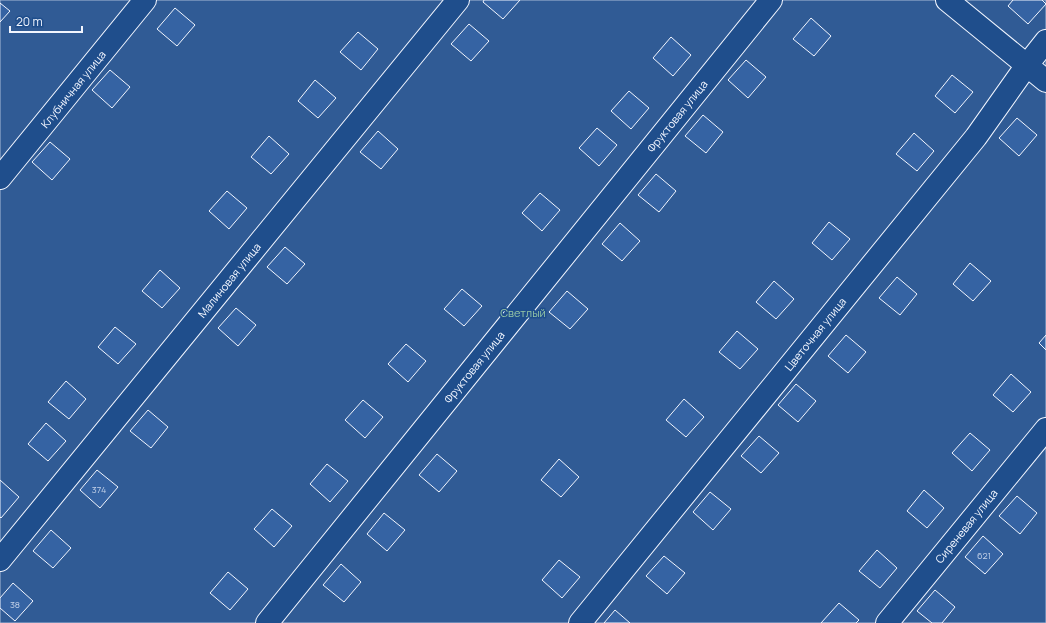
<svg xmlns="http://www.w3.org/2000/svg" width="1046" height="623" font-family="Manrope,sans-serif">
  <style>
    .built { fill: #305b95; stroke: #a8bbd7 }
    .building { fill: #3563a3; stroke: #f2f6ff }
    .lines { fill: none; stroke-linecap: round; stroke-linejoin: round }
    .minor-casing { stroke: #f2f6ff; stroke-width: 24 }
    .minor { stroke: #1f4e8c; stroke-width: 22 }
    .labels { text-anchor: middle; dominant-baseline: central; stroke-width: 3; stroke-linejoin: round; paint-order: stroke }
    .number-label { font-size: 9px; fill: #c3d1e8 }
    .street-label { font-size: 11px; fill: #f2f6ff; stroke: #1f4e8c }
    .park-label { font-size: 11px; fill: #97c8a6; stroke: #1f4e8c }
  </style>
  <rect width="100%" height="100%" fill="#1f4e8c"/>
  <!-- built -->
  <path class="built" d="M0 0H1046V623H0Z"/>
  <!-- building -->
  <path class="building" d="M484 0H520L503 19 483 2Z
    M1013 0H1042L1046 4 1028 24 1008 6Z
    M0 3 10 11 0 22Z
    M175 8 195 25 177 46 157 29Z
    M811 18 831 36 814 56 793 39Z
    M469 24 489 41 471 61 451 44Z
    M358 32 378 49 361 70 340 52Z
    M671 37 691 55 673 76 653 58Z
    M746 60 766 77 748 98 728 80Z
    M110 70 130 87 112 108 92 90Z
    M952 75 973 92 955 113 935 96Z
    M315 80 336 98 318 118 298 101Z
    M629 91 649 108 631 129 611 111Z
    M703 115 723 132 706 153 685 136Z
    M1017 118 1037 135 1019 156 999 138Z
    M597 128 617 145 599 166 579 148Z
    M378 131 398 149 381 169 360 152Z
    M914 133 934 151 917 171 896 154Z
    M269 136 289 154 271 174 251 157Z
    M50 142 70 159 52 180 32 162Z
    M656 174 676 191 659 212 638 195Z
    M227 191 247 208 229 229 209 211Z
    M540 193 560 210 542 231 522 213Z
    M829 222 850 239 832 260 812 243Z
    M620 223 640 241 622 261 602 244Z
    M285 247 305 264 287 284 267 267Z
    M970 263 991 281 973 301 953 284Z
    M160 270 180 288 162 308 142 291Z
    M897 277 917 294 900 315 879 298Z
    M774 281 794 299 776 319 756 302Z
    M462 289 482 306 464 326 444 309Z
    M567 291 588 309 570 329 549 312Z
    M236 308 256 325 238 346 218 328Z
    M115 327 136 344 118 364 98 347Z
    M737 331 758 349 740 369 719 352Z
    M846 335 866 352 848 373 828 356Z
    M1046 335V350L1039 343Z
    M406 344 426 361 408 382 388 364Z
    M1011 374 1031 392 1013 412 993 395Z
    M66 381 86 399 69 419 48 402Z
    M796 384 816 401 798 422 778 405Z
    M684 399 704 417 686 437 666 420Z
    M363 400 383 417 365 438 345 420Z
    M148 410 168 427 151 448 130 431Z
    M46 423 66 441 48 461 28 444Z
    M970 433 990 450 972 471 952 453Z
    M759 436 779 453 761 473 741 456Z
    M437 454 457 471 439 492 419 475Z
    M559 459 579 477 561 497 541 480Z
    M327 464 348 481 330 502 310 484Z
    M97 470 118 487 100 508 80 490Z
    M0 480 19 497 1 518 0 517Z
    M924 490 944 508 927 528 907 511Z
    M710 492 731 509 713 530 693 512Z
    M1017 496 1037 513 1020 534 999 516Z
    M272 509 292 526 274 547 254 529Z
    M384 513 405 530 387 551 367 534Z
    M51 530 71 548 53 568 33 551Z
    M983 536 1003 554 985 574 965 557Z
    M877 550 897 568 880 588 859 571Z
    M664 556 685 573 667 594 646 576Z
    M559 560 580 577 562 598 542 580Z
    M341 564 361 582 344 602 323 585Z
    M228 572 248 589 230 610 210 593Z
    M13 583 33 601 15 621 0 608V598Z
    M935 590 955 607 942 623H932L917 611Z
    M839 603 859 620 856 623H821Z
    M615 610 630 623H604Z"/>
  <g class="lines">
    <!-- minor casing -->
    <g class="minor-casing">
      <path id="minor" d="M947 0 1046 81
        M0 178 145 0
        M0 560 458 0
        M267 623 771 0
        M580 623 976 137 1027 65 1046 41
        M887 623 1046 429"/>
    </g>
    <!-- minor -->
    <use href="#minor" class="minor"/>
  </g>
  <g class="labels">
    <!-- number labels -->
    <g class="number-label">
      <text x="99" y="489">374</text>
      <text x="984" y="555">621</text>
      <text x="15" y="604">38</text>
    </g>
    <!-- street labels -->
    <g class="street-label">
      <text transform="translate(73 89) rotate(-51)">Клубничная улица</text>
      <text transform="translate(677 116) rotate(-51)">Фруктовая улица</text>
      <text transform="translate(229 280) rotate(-51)">Малиновая улица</text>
      <text transform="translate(815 334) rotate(-51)">Цветочная улица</text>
      <text transform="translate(474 367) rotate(-51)">Фруктовая улица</text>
      <text transform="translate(966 526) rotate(-51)">Сиреневая улица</text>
    </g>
    <!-- park labels -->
    <g class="park-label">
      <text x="523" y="312">Светлый</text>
    </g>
  </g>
  <!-- scale -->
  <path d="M10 26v6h72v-6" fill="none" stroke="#f2f6ff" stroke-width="2"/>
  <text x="16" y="26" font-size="12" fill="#f2f6ff" stroke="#1f4e8c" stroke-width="3" paint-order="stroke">20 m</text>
</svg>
